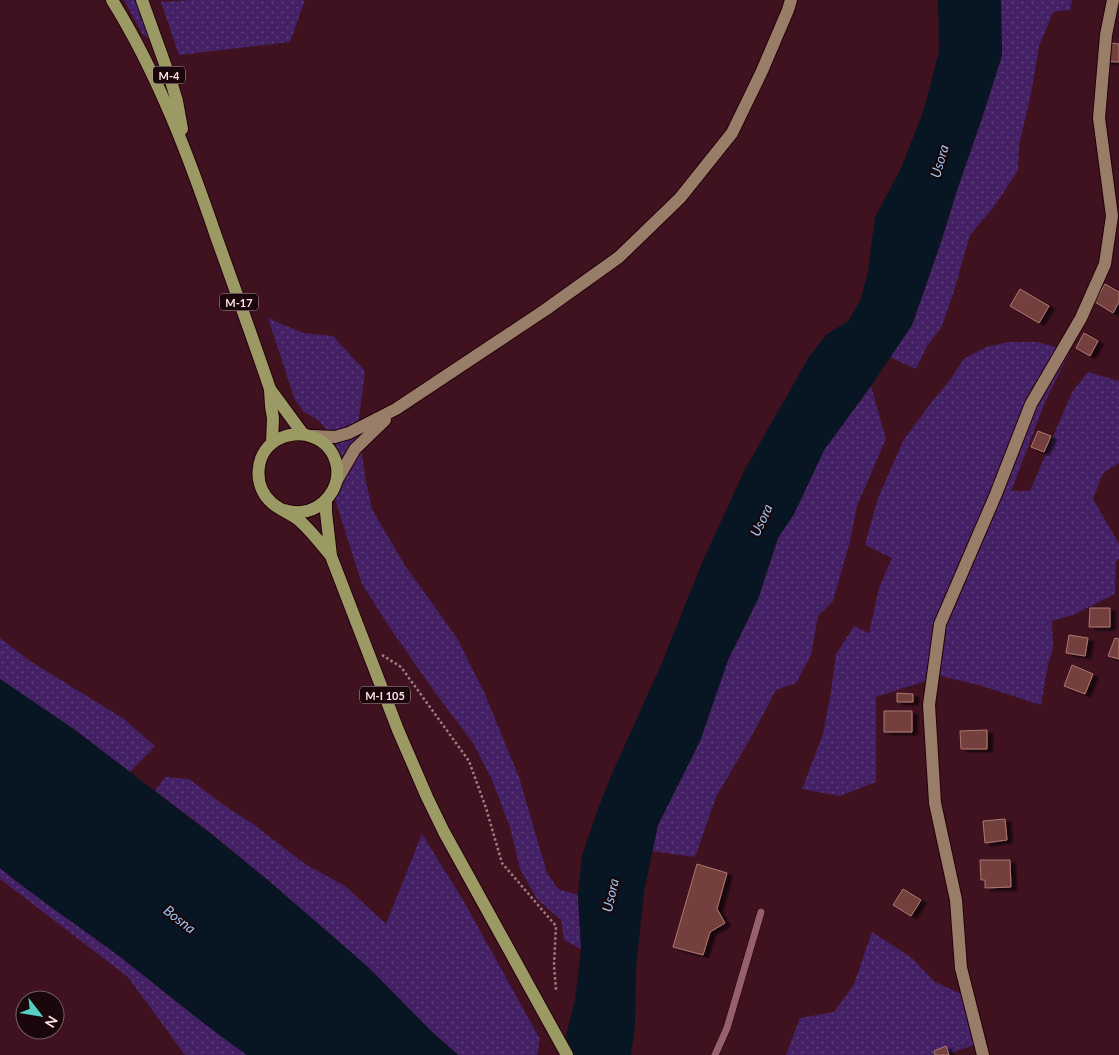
<svg xmlns="http://www.w3.org/2000/svg" width="1119" height="1055" font-family="Lato,sans-serif">
  <style>
    .green { fill: url(#green-dots) }
    .water { fill: #071622 }
    .building { fill: #73403c; stroke: #ae7670; filter: url(#shadow) }
    .lines { fill: none; stroke-linecap: round; stroke-linejoin: round }
    .lane-casing { stroke: #240009; stroke-width: 8 }
    .secondary-casing { stroke: #240009; stroke-width: 14 }
    .primary-casing { stroke: #240009; stroke-width: 14 }
    .path { stroke: #a17d86; stroke-width: 2.5; stroke-dasharray: 2.5 2.5; stroke-linecap: butt }
    .lane { stroke: #96616c; stroke-width: 7 }
    .secondary { stroke: #987e68; stroke-width: 12 }
    .primary { stroke: #9b9a65; stroke-width: 12 }
    .labels { text-anchor: middle; dominant-baseline: central; stroke-width: 4.5; stroke-linejoin: round; paint-order: stroke }
    .shield { fill: #1a070c; stroke: #b8a0a5; stroke-width: 1 }
    .shield-label { font-size: 11px; font-weight: bold; fill: #fce2e7 }
    .water-label { font-size: 14px; font-style: italic; fill: #9bc9f2; stroke: #1a070c }
  </style>
  <defs>
    <pattern id="green-dots" width="8" height="8" patternUnits="userSpaceOnUse" patternTransform="scale(1.25)"><rect width="8" height="8" fill="#442064"/><path d="M2 2h.1M6 6h.1" fill="none" stroke="#60407a" stroke-width="1.8" stroke-linecap="round"/></pattern>
    <filter id="shadow"><feDropShadow dx="5.5" dy="3" stdDeviation="1" flood-color="#0009"/></filter>
  </defs>
  <rect width="100%" height="100%" fill="#401220"/>
  <!-- green -->
  <path class="green" d="M124 0H136L150 36 148 38 143 35Z
    M192 0H305L290 42 179 55 161 2Z
    M1001 0H1072L1070 10 1053 12 1039 46 1031 94 1019 145 1018 170 996 204 970 235 953 294 941 328 927 346 916 369 890 357 912 325 941 242 957 190 982 118 1002 55Z
    M268 318 303 333 333 336 365 371 358 425 365 477 372 509 404 564 457 638 484 692 519 777 547 873 558 889 578 895 581 949 564 940 561 920 537 899 520 869 510 827 492 780 473 743 434 691 390 628 362 584 334 496 340 467 337 447 332 435 318 420 304 412 295 400Z
    M1009 342H1037L1070 351 1045 402 1011 491H1030L1072 392 1088 372 1119 381V463L1103 473 1093 499 1119 544V558L1116 562 1115 594 1073 615 1052 621 1053 648 1048 664 1041 705 982 686 941 676 876 697V782L840 796 802 789 823 734 831 692 836 654 854 626 869 633 879 588 892 558 865 545 878 498 904 439 931 403 949 381 964 359 986 347Z
    M871 386 886 439 857 506 850 541 833 601 818 616 811 655 796 683 776 690 750 739 716 797 695 857 652 851 658 825 700 741 728 660 758 599 778 538 794 514 824 450Z
    M0 638 30 661 124 719 155 746 130 772 75 730 0 679Z
    M165 777 189 779 228 808 253 824 305 864 345 886 386 924 422 834 463 900 540 1039 537 1055H458L431 1031 368 967 270 882 212 834 155 791Z
    M0 868C39 900 82 928 123 959 164 991 204 1025 247 1055H185L128 977 0 879Z
    M872 932 912 958 935 982 968 997 971 1011 974 1045 946 1055H786L800 1018 834 1012 854 984Z"/>
  <!-- water -->
  <path class="water" d="M938 0H1001L1002 55 982 118 957 190 941 242 912 325 871 386 824 450 794 514 778 538 758 599 728 660 700 741 658 825 644 892 636 968 635 1027 631 1055H561L575 1000 581 949 578 895 582 855 598 809 611 776 661 665 701 565 744 471 809 357 826 335 848 321 861 299 868 271 875 217 901 168 923 112 939 52Z
    M0 679 75 730 211 834 270 882 368 967 431 1031 458 1055H247C204 1025 164 991 123 959 82 928 39 900 0 868Z"/>
  <!-- building -->
  <path class="building" d="M1103 42 1119 44V62L1102 61Z
    M1105 284 1119 292V302L1113 313 1095 302Z
    M1020 289 1049 306 1039 323 1010 306Z
    M1084 333 1098 341 1090 356 1076 348Z
    M1038 431 1051 436 1044 452 1031 447Z
    M1090 608H1110V627H1089Z
    M1069 635 1088 638 1085 656 1066 653Z
    M1115 638 1119 639V659L1108 656Z
    M1072 665 1093 674 1085 694 1064 686Z
    M897 693 913 694V702H897Z
    M884 711H912V732H884Z
    M987 730V749H961L960 731Z
    M1005 819 1007 840 985 843 983 821Z
    M980 860H1010L1011 887 985 888V880H981Z
    M697 864 727 873 717 909 725 923 710 932 703 955 673 947Z
    M903 889 921 900 911 916 893 905Z
    M946 1046 949 1055H935L934 1051Z"/>
  <g class="lines">
    <!-- lane casing -->
    <g class="lane-casing">
      <path id="lane" d="M715 1055 727 1028 761 912"/>
    </g>
    <!-- secondary casing -->
    <g class="secondary-casing">
      <path id="secondary" d="M313 436 335 437 349 433 396 409 545 310 619 257 680 198 732 133 762 71 788 10 791 0
        M337 480 355 449 385 420
        M983 1055 961 968 956 900 935 803 929 705 940 624 996 494 1031 404 1081 318 1105 264 1112 216 1099 118 1106 35 1113 0"/>
    </g>
    <!-- primary casing -->
    <g class="primary-casing">
      <path id="primary" d="M112 0C158 74 189 157 217 239 235 289 253 339 270 389L271 406 273 418 272 443
        M142 0 170 78 177 101 182 129
        M270 389 303 434
        M326 501V512L331 556 398 730 427 797 444 832 567 1055
        M283 510C289 511 295 513 301 512 323 510 340 489 337 467 332 437 299 426 275 441 254 455 253 487 272 503 281 511 293 514 301 522 312 532 321 544 331 556"/>
    </g>
    <!-- path -->
    <path class="path" d="M382 655 401 667 469 761 486 808 502 863 556 926 554 965 556 990"/>
    <!-- lane -->
    <use href="#lane" class="lane"/>
    <!-- secondary -->
    <use href="#secondary" class="secondary"/>
    <!-- primary -->
    <use href="#primary" class="primary"/>
  </g>
  <g class="labels">
    <!-- shield labels -->
    <g class="shield">
      <rect x="153" y="66.5" width="32" height="17" rx="4"/>
      <rect x="220" y="293.5" width="38" height="17" rx="4"/>
      <rect x="360" y="686.5" width="50" height="17" rx="4"/>
    </g>
    <g class="shield-label">
      <text x="169" y="75">M-4</text>
      <text x="239" y="302">M-17</text>
      <text x="385" y="695">M-I 105</text>
    </g>
    <!-- water labels -->
    <g class="water-label">
      <text transform="translate(939 161) rotate(-74)">Usora</text>
      <text transform="translate(761 520) rotate(-65)">Usora</text>
      <text transform="translate(610 895) rotate(-78)">Usora</text>
      <text transform="translate(180 919) rotate(38)">Bosna</text>
    </g>
  </g>
  <!-- north arrow -->
  <g transform="translate(40 1015) rotate(121)"><circle r="24" fill="#1a070c" stroke="#745f64"/>
  <path d="M0-4L9 19L0 12L-9 19Z" fill="#57cec1"/>
  <text y="-8" font-size="14" font-weight="bold" text-anchor="middle" fill="#fce2e7">N</text>
  </g>
</svg>
